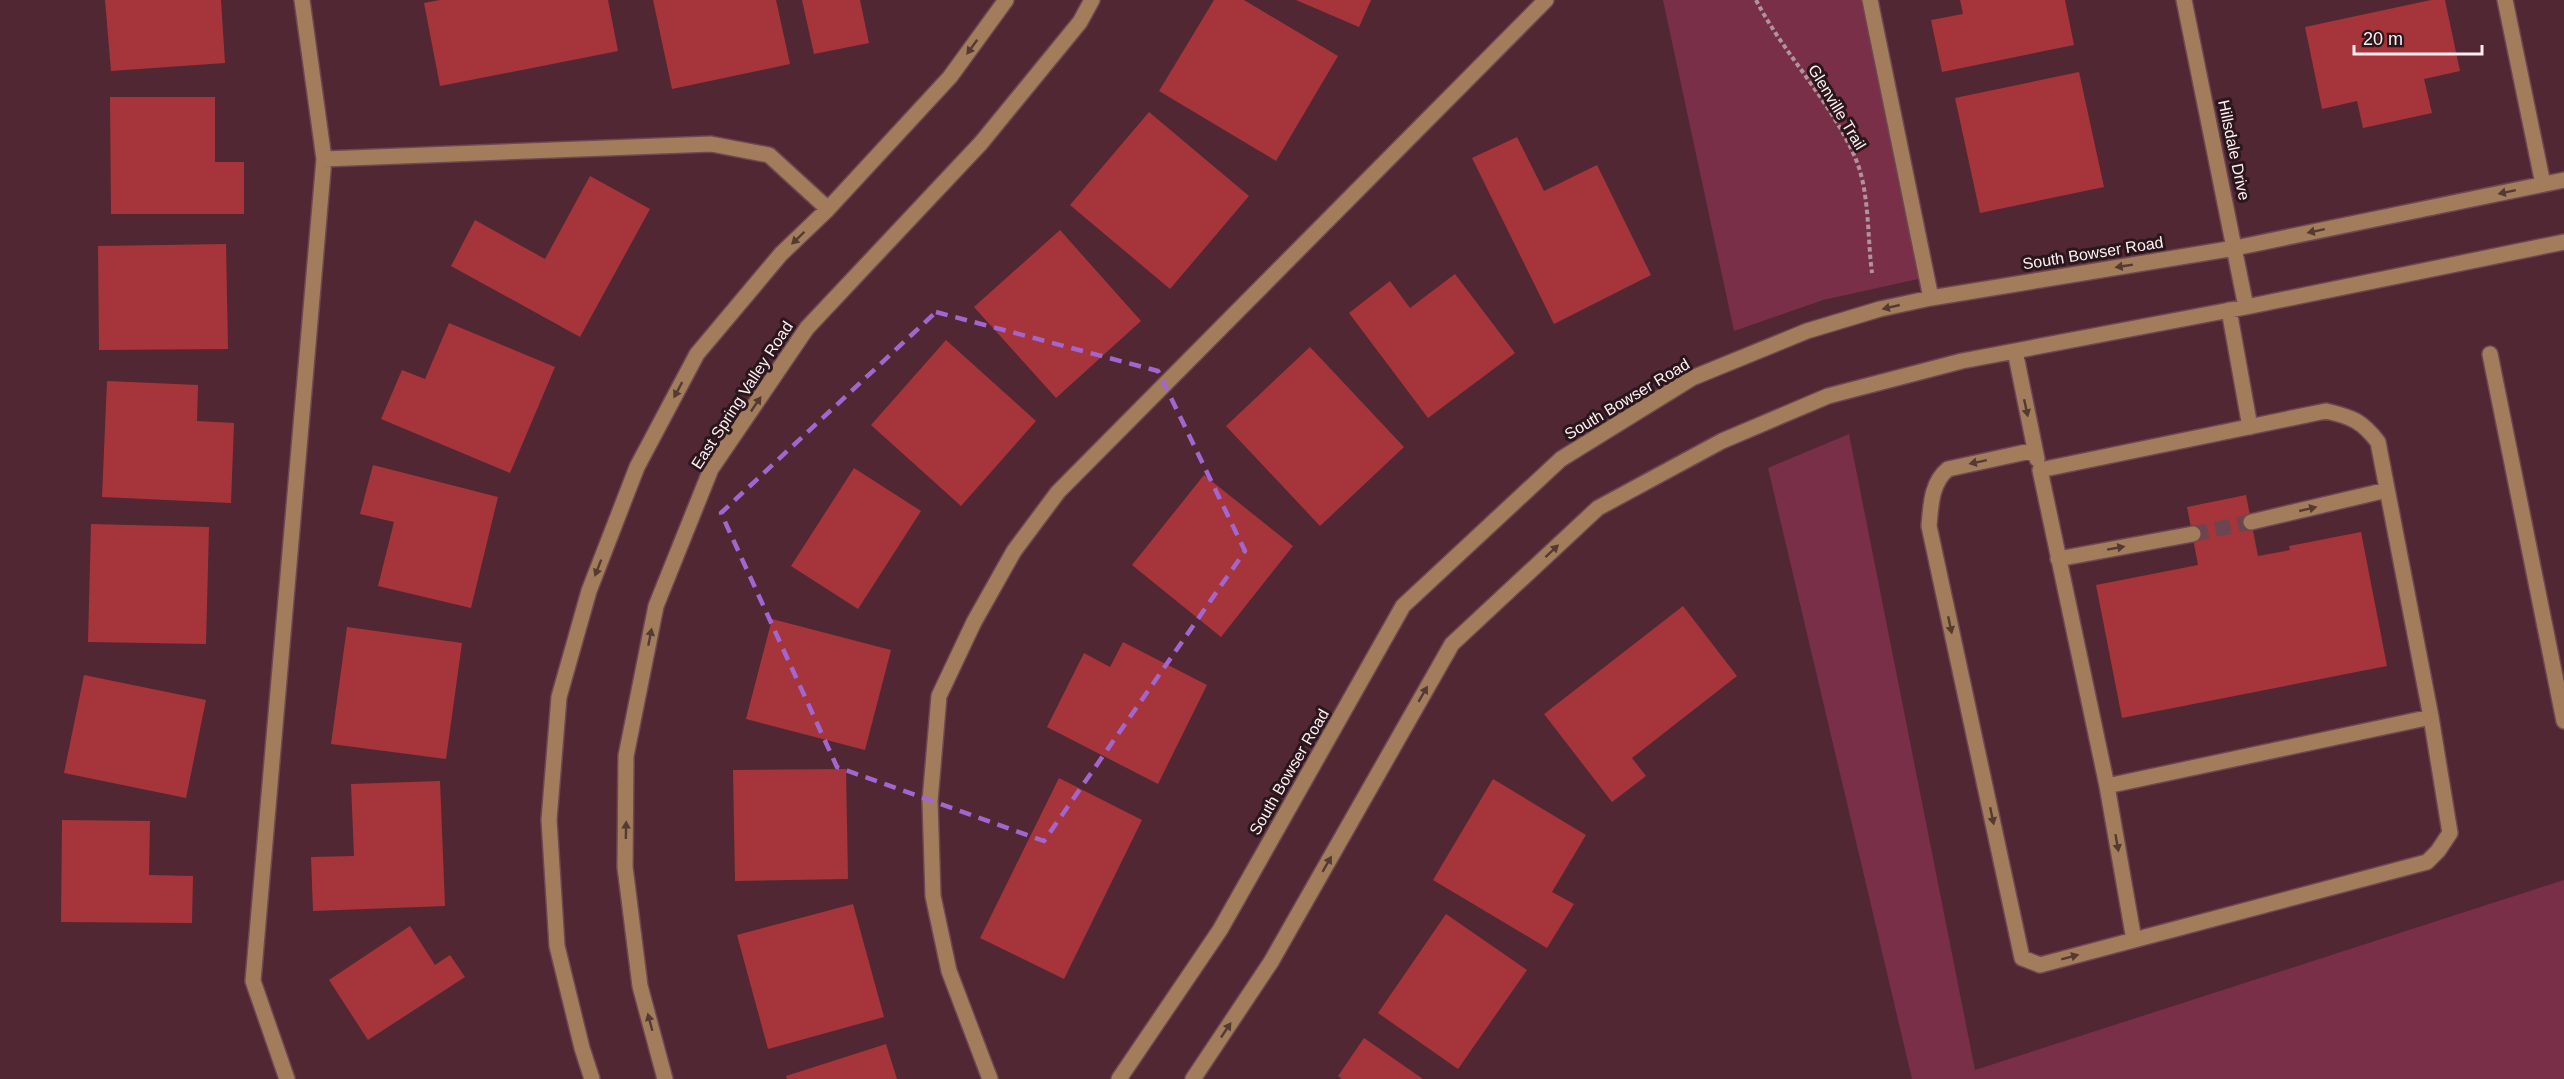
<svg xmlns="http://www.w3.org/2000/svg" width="2564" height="1079" font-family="Helvetica,sans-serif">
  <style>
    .green { fill: #7a2f48 }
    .building { fill: #a5353a }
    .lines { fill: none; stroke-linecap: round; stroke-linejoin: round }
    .minor-tunnel { stroke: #6b4550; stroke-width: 15; stroke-dasharray: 15 8; stroke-linecap: butt }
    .minor-casing { stroke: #6d4752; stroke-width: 18 }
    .path { stroke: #b0949b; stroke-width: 4; stroke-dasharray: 4.5 3; stroke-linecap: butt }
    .minor { stroke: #a27c5b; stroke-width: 15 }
    .oneway { fill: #543a32 }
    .marked { fill: none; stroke: #a366ce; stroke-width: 4.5; stroke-dasharray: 12 8; stroke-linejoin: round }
    .labels { text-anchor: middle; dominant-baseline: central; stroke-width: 6; stroke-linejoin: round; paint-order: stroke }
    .street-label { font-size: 16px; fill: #ffeef1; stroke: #2a171c }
  </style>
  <rect width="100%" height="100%" fill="#512734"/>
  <!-- green -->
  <path class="green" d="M1663 0H1870L1927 277 1823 300 1734 331Z
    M1849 434 1975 1070 2564 880V1079H1912L1768 468Z"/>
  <!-- building -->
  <path class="building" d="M105 0H221L225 63 111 71Z
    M440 0H608L618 51 440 86 424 3Z
    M653 0H776L790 64 672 89Z
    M802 0H860L869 43 814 54Z
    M1214 0H1244L1338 56 1276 161 1159 91Z
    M1296 0H1371L1359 27Z
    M1960 0H2065L2074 45 1942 72 1931 20 1963 14Z
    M2431 0H2445L2460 71 2424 79 2432 113 2363 128 2357 101 2322 109 2305 27Z
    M2079 72 2104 187 1980 213 1955 98Z
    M110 97H215V162H244V214H111Z
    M1149 112 1249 196 1170 289 1070 205Z
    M1517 137 1544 191 1597 165 1651 275 1554 324 1472 158Z
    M590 176 650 209 580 337 451 266 475 220 545 259Z
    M1060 230 1141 321 1056 398 974 307Z
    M226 244 228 349 99 350 98 246Z
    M1455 274 1515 353 1428 418 1349 313 1390 281 1410 308Z
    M449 323 555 367 510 473 381 419 402 370 425 379Z
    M946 340 1036 421 961 506 871 425Z
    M1310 347 1404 447 1320 526 1226 426Z
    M107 381 198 385 197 421 234 423 231 503 102 497Z
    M373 465 498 497 471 608 378 586 394 522 360 514Z
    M854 468 921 511 858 609 791 566Z
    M1204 475 1293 546 1221 637 1132 565Z
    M2246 495 2258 556 2290 550 2289 546 2361 532 2387 666 2122 718 2096 585 2198 565 2187 507Z
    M91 524 209 527 206 644 88 642Z
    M1683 606 1737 676 1632 758 1646 776 1612 802 1544 714Z
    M772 619 891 650 865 750 746 719Z
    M347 627 462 643 446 759 331 744Z
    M1123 642 1207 685 1158 784 1047 727 1084 653 1110 667Z
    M84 675 206 700 186 798 64 773Z
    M846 769 848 879 735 881 733 770Z
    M1059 778 1142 820 1064 979 980 938Z
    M1493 779 1586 835 1552 892 1574 904 1547 948 1433 880Z
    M440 781 445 906 313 911 311 857 354 856 351 784Z
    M62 820 150 821 149 875 193 876 192 923 61 922Z
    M853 904 884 1017 768 1049 737 935Z
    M1446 914 1527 970 1458 1069 1378 1013Z
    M410 926 435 965 450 955 465 977 368 1040 329 980Z
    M1364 1038 1423 1079H1342L1338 1076Z
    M886 1044 897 1079H787L786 1076Z"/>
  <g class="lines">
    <!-- minor-tunnel -->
    <path class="minor-tunnel" d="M2193 534 2251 522"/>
    <!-- minor casing -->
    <g class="minor-casing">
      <path id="minor" d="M1870 0 1931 298
        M2184 0 2246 307
        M2505 0 2543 184
        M324 159 711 144 769 155 828 209
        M2229 310 2250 427
        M2015 351 2037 459
        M2490 354 2564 721
        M2326 411C2352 417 2362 421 2378 442L2431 717 2107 786 2040 470Z
        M2035 450 1948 469C1931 483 1931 505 1929 526L2022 958 2040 965 2427 862 2438 851 2450 833 2431 717
        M2251 522 2387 490
        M2058 559 2193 534
        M2107 786 2134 940
        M287 1079 253 981 324 159 302 0
        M592 1079 582 1048 557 946 549 820 559 697 589 591 637 467 697 354 781 254 828 209 950 77 1006 0
        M665 1079 640 986 625 867 626 756 656 606 711 469 807 328 981 143 1080 22 1092 0
        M990 1079 949 971 933 896 930 801 939 696 974 622 1014 551 1058 492 1546 0
        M1119 1079 1220 930 1403 606 1561 459 1692 378 1807 331 1880 309 1931 298 2235 248 2564 180
        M1193 1079 1271 962 1452 644 1598 508 1722 441 1828 396 1962 361 2246 307 2564 242"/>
    </g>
    <!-- path -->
    <path class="path" d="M1756 0C1784 54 1829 99 1854 155 1870 189 1867 236 1872 273"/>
    <!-- minor -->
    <use href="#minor" class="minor"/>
  </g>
  <!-- one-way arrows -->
  <defs><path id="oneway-solid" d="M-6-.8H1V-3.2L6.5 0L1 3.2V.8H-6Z" transform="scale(1.5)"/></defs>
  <g class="oneway">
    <use href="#oneway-solid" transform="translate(972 47) rotate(126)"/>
    <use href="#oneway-solid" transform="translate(2507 192) rotate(168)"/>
    <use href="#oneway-solid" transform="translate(2316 231) rotate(168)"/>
    <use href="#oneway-solid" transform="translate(798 238) rotate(136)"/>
    <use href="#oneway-solid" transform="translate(2124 266) rotate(171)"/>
    <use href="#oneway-solid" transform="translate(1891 307) rotate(167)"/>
    <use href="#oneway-solid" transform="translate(678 390) rotate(118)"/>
    <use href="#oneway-solid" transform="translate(756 404) rotate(-56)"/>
    <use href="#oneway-solid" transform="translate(2026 408) rotate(78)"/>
    <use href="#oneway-solid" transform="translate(1978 462) rotate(168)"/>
    <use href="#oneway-solid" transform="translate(2308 509) rotate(-13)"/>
    <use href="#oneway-solid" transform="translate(2116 548) rotate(-10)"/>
    <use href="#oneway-solid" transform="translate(1552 551) rotate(-43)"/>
    <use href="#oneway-solid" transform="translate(598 568) rotate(111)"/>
    <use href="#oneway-solid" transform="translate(1950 625) rotate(78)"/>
    <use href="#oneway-solid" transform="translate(650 637) rotate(-79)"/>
    <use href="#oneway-solid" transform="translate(1423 694) rotate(-60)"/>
    <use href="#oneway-solid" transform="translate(1992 816) rotate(78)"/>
    <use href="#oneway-solid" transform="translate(626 830) rotate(-89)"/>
    <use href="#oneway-solid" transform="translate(2117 843) rotate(80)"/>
    <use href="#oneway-solid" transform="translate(1327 864) rotate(-60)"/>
    <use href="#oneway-solid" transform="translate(2070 957) rotate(-15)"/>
    <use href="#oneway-solid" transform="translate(650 1022) rotate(-105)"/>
    <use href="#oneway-solid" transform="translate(1226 1030) rotate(-56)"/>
  </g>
  <!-- marked area -->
  <path class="marked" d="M936 312 1158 371 1245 551 1044 841 837 767 721 513Z"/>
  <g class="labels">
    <!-- street labels -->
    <g class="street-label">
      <text transform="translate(1837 107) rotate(59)">Glenville Trail</text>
      <text transform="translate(2234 150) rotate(78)">Hillsdale Drive</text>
      <text transform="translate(2093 253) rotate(-9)">South Bowser Road</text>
      <text transform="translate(742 395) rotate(-57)">East Spring Valley Road</text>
      <text transform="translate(1627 399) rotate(-31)">South Bowser Road</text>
      <text transform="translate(1289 772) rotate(-60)">South Bowser Road</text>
    </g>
  </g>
  <!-- scale -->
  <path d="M2354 45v9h128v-9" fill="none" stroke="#ffeef1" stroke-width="3"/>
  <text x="2363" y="45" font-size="18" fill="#ffeef1" stroke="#2a171c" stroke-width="4.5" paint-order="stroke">20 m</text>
</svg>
